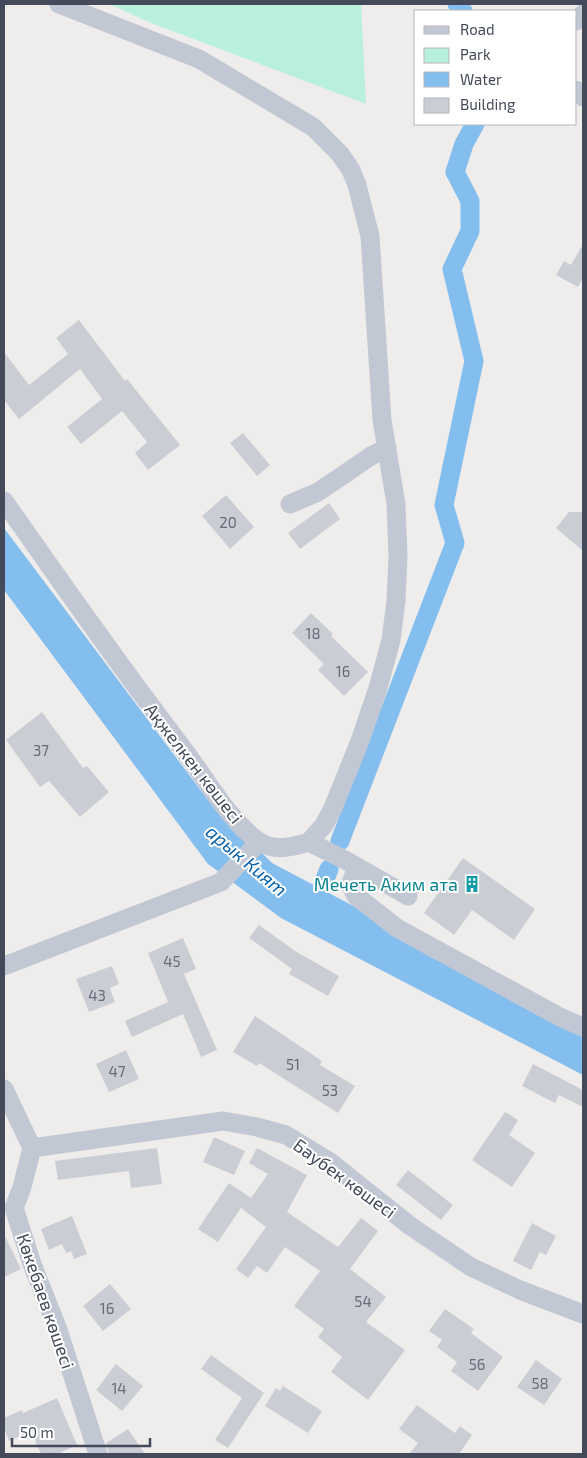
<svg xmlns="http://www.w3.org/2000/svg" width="587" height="1458" font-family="'Exo 2',sans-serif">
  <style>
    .green { fill: #b8f0db }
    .water { fill: #83beee }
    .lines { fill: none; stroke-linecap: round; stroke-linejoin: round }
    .canal { stroke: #83beee; stroke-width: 19 }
    .building { fill: #cbcdd5 }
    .minor { stroke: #c2c7d4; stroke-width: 19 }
    .labels { text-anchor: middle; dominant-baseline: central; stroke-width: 4; stroke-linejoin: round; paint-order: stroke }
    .number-label { font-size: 15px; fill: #666b79 }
    .street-label { font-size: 18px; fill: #444a5a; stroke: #fff }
    .culture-label { font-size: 18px; fill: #0d838f; stroke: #fff; text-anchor: end }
    .water-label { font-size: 19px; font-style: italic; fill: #0861aa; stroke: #fff }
  </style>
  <rect width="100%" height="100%" fill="#efedec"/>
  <!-- green -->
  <path class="green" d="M109 4H361L366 104 151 23Z"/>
  <!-- water -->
  <path class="water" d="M4 528 208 800 272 863 359 909 550 1022 583 1037V1075L281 918 208 864 4 590Z"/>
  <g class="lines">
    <!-- canal -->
    <path class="canal" d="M457 4 463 11
      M340 841 455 543 444 505 474 361 452 269 470 231V201L455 172 464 144 475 124
      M313 910 329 869"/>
  </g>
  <!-- building -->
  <path class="building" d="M583 244V278L578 287 556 275 564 261 571 265Z
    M79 320 125 381 127 379 180 445 148 470 135 453 147 442 122 411 81 444 67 427 102 399 80 369 19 419 4 400V352L29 385 68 354 56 338Z
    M243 433 270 465 257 476 230 443Z
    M226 495 254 527 230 549 202 516Z
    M329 503 340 519 300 549 288 533Z
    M569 512H583V551L556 528Z
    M311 613 333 634 331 636 368 672 344 696 318 670 324 664 292 633Z
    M42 712 83 768 87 766 109 792 80 817 49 781 40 787 6 740Z
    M463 858 535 909 514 940 472 910 454 935 424 913Z
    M259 925 295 951 339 976 328 996 289 974 292 969 249 938Z
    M183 938 196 969 184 974 217 1050 201 1057 183 1014 132 1037 125 1021 168 1002 148 953Z
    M112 966 119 984 110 988 115 1002 89 1012 76 979Z
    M255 1016 322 1061 320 1065 355 1086 338 1113 259 1063 257 1066 233 1052Z
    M126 1050 139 1079 109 1092 96 1064Z
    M533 1064 583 1090V1107L559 1095 555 1103 522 1086Z
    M505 1112 518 1120 509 1135 535 1153 512 1187 472 1160Z
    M214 1137 245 1151 234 1175 203 1162Z
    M157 1148 162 1184 131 1188 129 1171 58 1180 55 1161Z
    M257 1148 307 1175 287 1212 338 1247 361 1218 378 1231 350 1269 386 1297 366 1322 405 1350 368 1400 331 1372 342 1357 318 1337 324 1329 294 1306 320 1271 285 1247 267 1273 257 1266 248 1278 236 1269 266 1227 241 1208 218 1242 198 1229 229 1183 251 1198 268 1174 249 1163Z
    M408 1170 453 1205 441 1220 396 1185Z
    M72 1216 87 1254 74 1259 71 1251 66 1253 62 1244 49 1250 41 1229Z
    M532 1223 556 1236 546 1255 540 1252 531 1270 513 1261Z
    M4 1234 21 1269 4 1277Z
    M110 1284 131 1309 103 1331 83 1306Z
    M445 1309 474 1329 471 1333 503 1357 478 1391 451 1371 457 1362 437 1347 442 1340 429 1331Z
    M211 1355 264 1393 228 1448 215 1440 242 1398 201 1369Z
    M536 1360 562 1379 544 1405 517 1387Z
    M116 1364 143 1386 122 1411 96 1390Z
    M283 1386 322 1411 308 1433 265 1406 276 1388 280 1391Z
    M57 1398 77 1445 57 1454H41L31 1431 9 1441 4 1428V1418L22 1410 23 1413Z
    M417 1405 455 1433 460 1426 472 1435 459 1454H409L418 1443 399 1429Z
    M128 1429 145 1454H109L106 1443Z"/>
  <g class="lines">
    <!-- minor -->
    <path class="minor" d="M59 4 199 59 313 127 340 154 351 170 357 185 370 236 382 420 396 504 398 556 396 601 391 640 378 688 360 741 333 808 324 825 309 842
      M576 21 583 14
      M576 90 583 97
      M4 501C63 585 122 669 184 750 206 779 229 820 258 841 274 852 293 847 309 842L345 860 408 896
      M290 504 318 492 371 456 387 448
      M357 867 352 880V888L356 896 397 928 560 1017 583 1027
      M4 966 221 882 259 842
      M4 1089 32 1148
      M32 1148 223 1121 257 1127 286 1135 330 1162 409 1225 471 1267 520 1290 583 1314
      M32 1148 22 1187 14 1208 32 1264 57 1327 98 1454"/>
  </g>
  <!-- icons -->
  <defs>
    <g id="building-bare" transform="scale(1.35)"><path d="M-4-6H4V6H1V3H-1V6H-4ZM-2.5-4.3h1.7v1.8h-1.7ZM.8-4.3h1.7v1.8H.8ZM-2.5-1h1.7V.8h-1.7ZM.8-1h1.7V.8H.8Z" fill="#0f9aa8" stroke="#fff" stroke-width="2.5" paint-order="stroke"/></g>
  </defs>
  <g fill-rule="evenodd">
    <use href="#building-bare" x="472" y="884"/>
  </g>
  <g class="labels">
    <!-- number labels -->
    <g class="number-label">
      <text x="228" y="522">20</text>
      <text x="313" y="633">18</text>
      <text x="343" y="671">16</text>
      <text x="41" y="750">37</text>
      <text x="172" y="961">45</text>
      <text x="97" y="995">43</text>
      <text x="293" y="1064">51</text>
      <text x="117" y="1071">47</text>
      <text x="330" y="1090">53</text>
      <text x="363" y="1301">54</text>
      <text x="107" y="1308">16</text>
      <text x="477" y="1364">56</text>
      <text x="540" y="1383">58</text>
      <text x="119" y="1388">14</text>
    </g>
    <!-- street labels -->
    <g class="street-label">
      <text transform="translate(194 763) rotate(52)">Ақжелкен көшесі</text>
      <text transform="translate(345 1178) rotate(36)">Баубек көшесі</text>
      <text transform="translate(46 1301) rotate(71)">Көкебаев көшесі</text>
    </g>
    <!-- culture labels -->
    <g class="culture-label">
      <text x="458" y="884">Мечеть Аким ата</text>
    </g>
    <!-- water labels -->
    <g class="water-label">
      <text transform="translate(247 860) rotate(40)">арык Кият</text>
    </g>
  </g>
  <!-- border -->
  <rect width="587" height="1458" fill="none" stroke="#444a5a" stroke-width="10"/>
  <!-- legend -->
  <rect x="414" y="10" width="162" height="115" fill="#ffffff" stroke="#b4b7bd"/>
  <rect x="424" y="26" width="25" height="8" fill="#c2c7d4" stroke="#b4b7bd"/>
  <text x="460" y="35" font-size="15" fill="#444a5a">Road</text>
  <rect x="424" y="48" width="25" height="15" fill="#b8f0db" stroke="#b4b7bd"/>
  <text x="460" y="60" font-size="15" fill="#444a5a">Park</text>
  <rect x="424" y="72" width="25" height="15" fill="#83beee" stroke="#b4b7bd"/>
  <text x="460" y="85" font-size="15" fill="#444a5a">Water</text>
  <rect x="424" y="98" width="25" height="15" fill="#cbcdd5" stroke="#b4b7bd"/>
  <text x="460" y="110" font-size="15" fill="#444a5a">Building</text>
  <!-- scale -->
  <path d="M12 1438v8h138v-8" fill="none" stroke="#444a5a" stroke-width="2.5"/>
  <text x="20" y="1438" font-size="15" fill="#444a5a" stroke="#ffffff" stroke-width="4" paint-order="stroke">50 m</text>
</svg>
